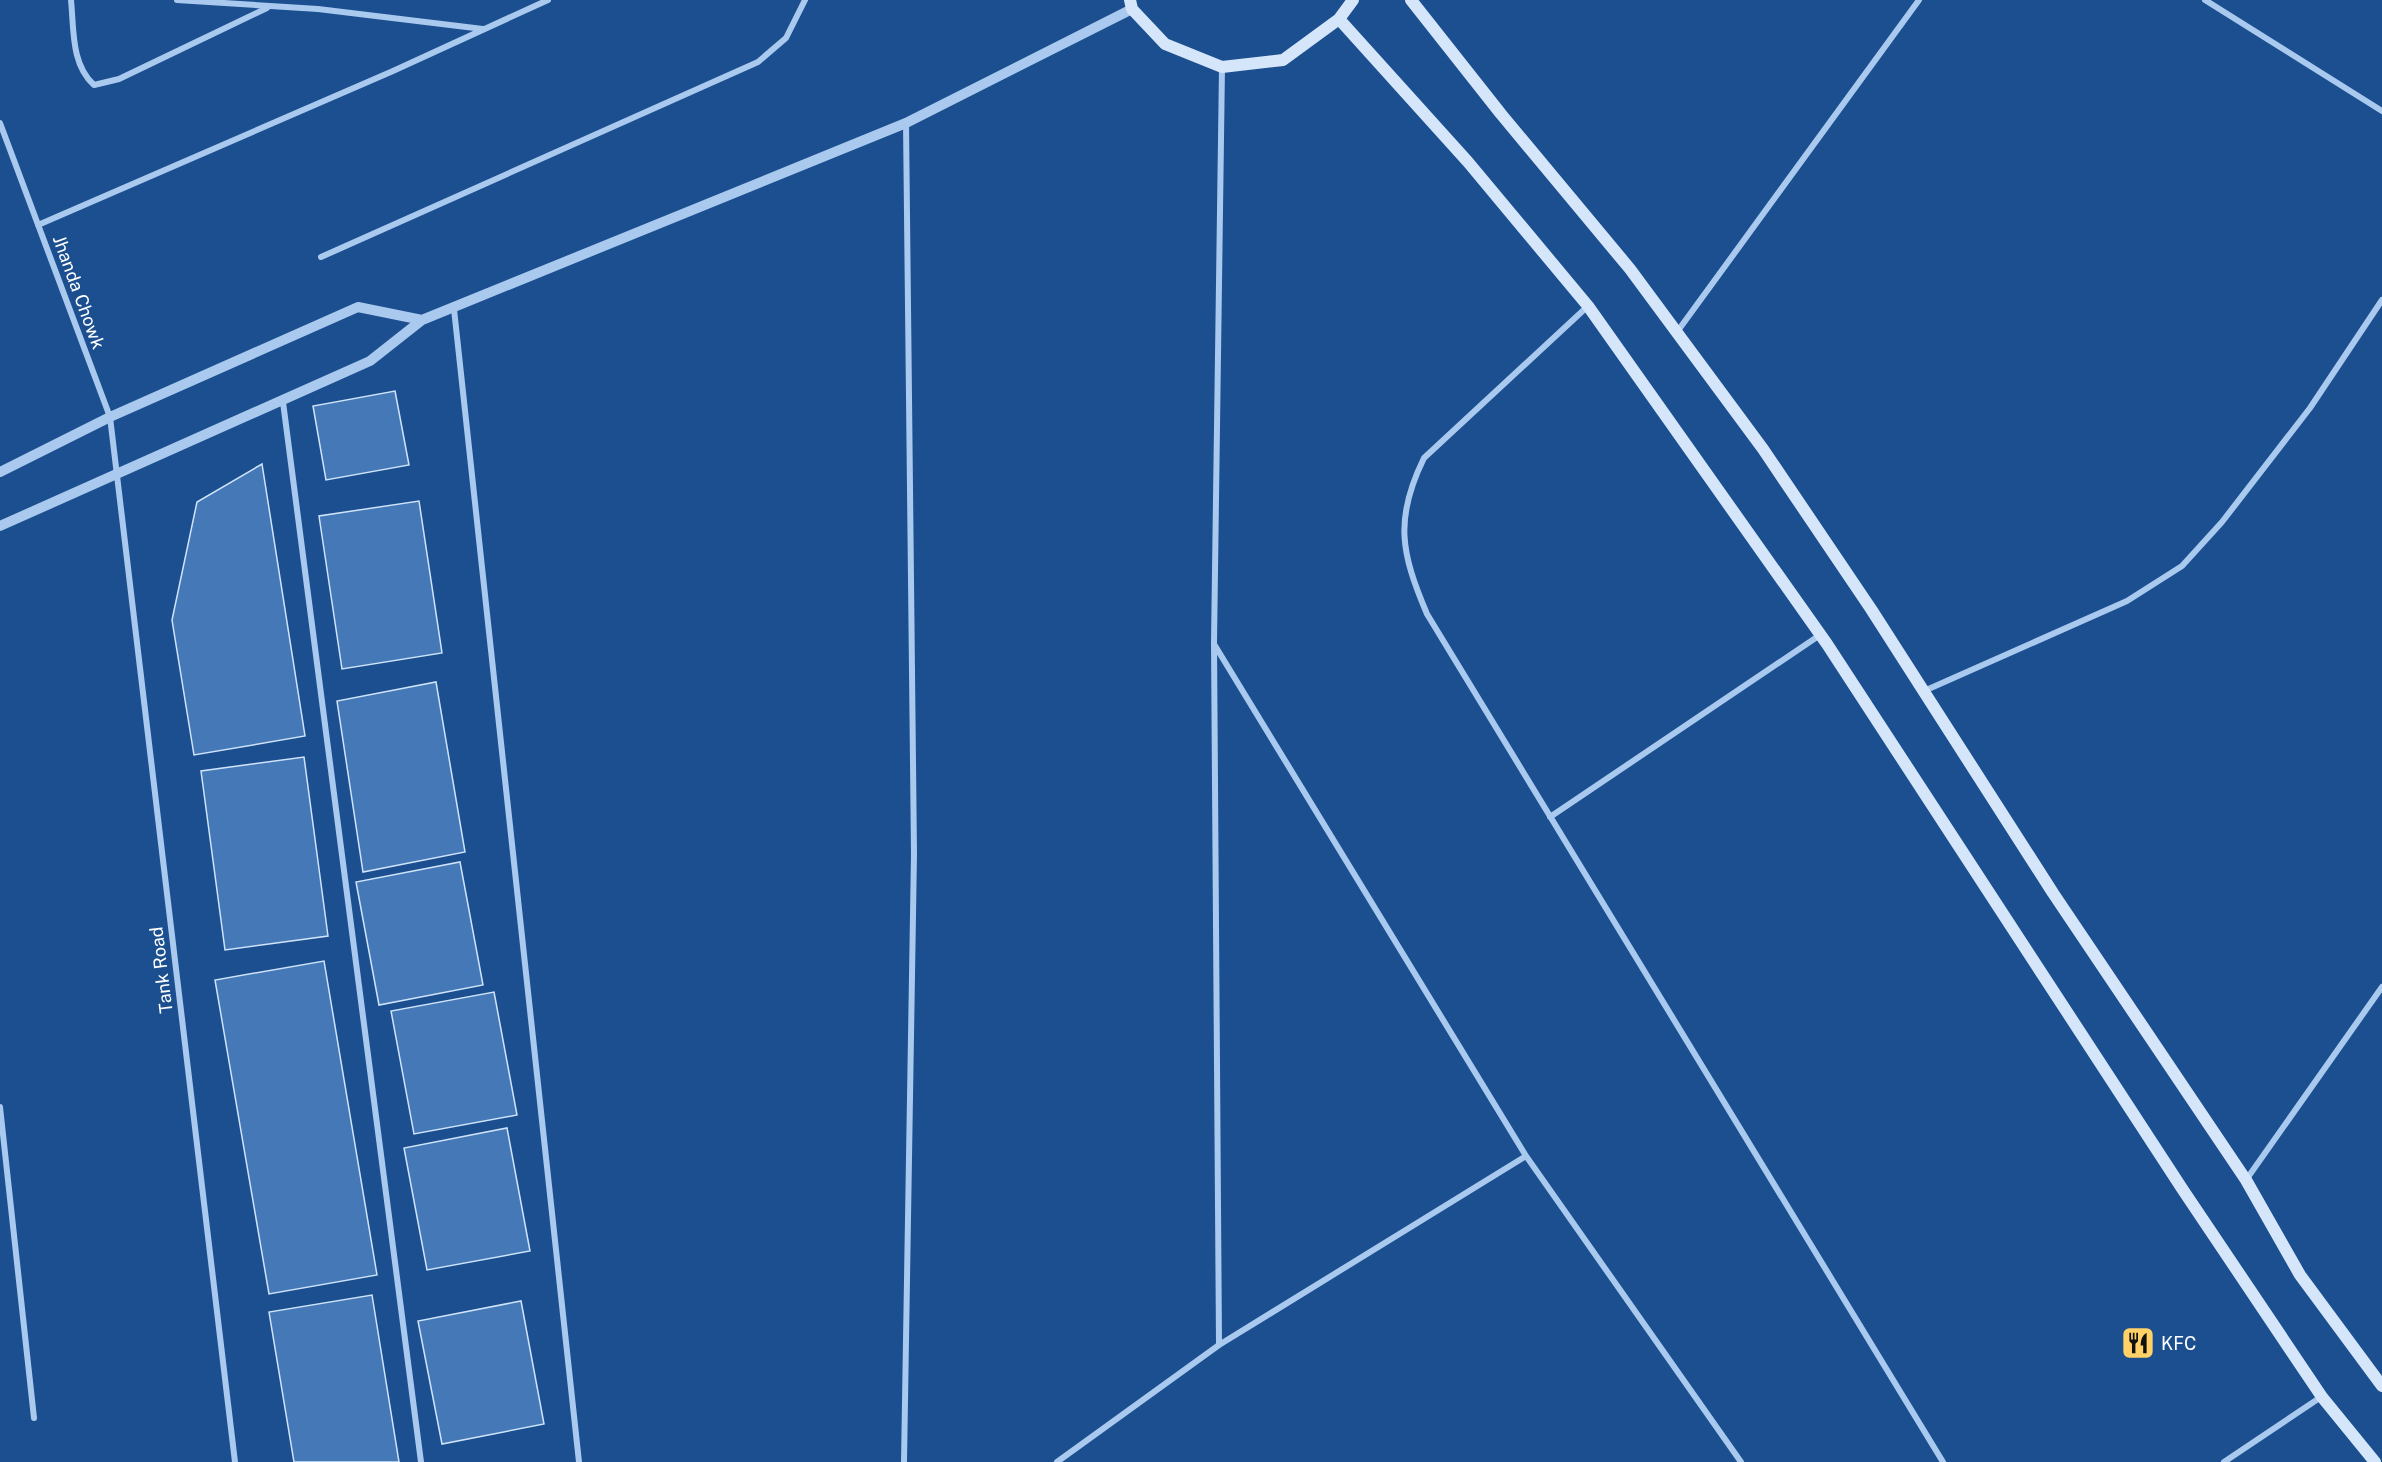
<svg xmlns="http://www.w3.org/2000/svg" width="2382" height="1462" font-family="'Public Sans',sans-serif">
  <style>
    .building { fill: #4478b7; stroke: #cfe3fa; stroke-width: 1.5 }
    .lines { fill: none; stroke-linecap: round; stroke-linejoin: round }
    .minor { stroke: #a9c9ee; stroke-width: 6 }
    .tertiary { stroke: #a9c9ee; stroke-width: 10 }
    .secondary { stroke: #d6e6fa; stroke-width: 12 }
    .labels { text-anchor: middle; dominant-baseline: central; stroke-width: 4.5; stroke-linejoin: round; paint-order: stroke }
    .street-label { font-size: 18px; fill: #fff; stroke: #1b4f8f }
    .poi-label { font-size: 18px; fill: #fff; stroke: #1b4f8f; text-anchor: start }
  </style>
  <rect width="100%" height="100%" fill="#1b4f8f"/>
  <!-- building -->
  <path class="building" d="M395 391 409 465 326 480 313 406Z
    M262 464 305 736 194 755 172 620 197 502Z
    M419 501 442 653 342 669 319 516Z
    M436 682 465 852 363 872 337 701Z
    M304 757 328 936 225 950 201 771Z
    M460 862 483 985 379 1005 356 882Z
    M324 961 377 1275 269 1294 215 980Z
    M494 992 517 1115 414 1134 391 1011Z
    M507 1128 530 1251 427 1270 404 1148Z
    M372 1295 399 1462H294L269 1312Z
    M521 1301 544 1424 442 1444 418 1321Z"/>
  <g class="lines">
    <!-- minor -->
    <path class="minor" d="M71 0C74 30 71 64 94 85L119 79 267 8
      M177 0 318 9 483 29
      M2205 0 2382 111
      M0 123 110 417 235 1462
      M38 225 393 71 548 0
      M321 257 758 62 786 38 805 0
      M1588 306 1424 458C1394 519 1401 553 1427 614L1943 1462
      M454 309 579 1462
      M1677 332 1919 0
      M283 402 421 1462
      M1214 644 1526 1156 1741 1462
      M1924 691 2127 601 2182 566 2222 522 2310 408 2382 300
      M1550 817 1820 635
      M0 1107 34 1418
      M2246 1180 2382 987
      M1219 1345 1214 643 1222 67
      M904 1462 914 854 906 123
      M1057 1462 1219 1345 1526 1156
      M2224 1462 2321 1397"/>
    <!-- tertiary -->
    <path class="tertiary" d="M0 472 110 417 358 307 422 320
      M0 526 370 361 422 320 906 123 1132 9"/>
    <!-- secondary -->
    <path class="secondary" d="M1130 0 1132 9 1165 44 1222 67 1283 60 1339 19 1353 0
      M1411 0 1501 114 1630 269 1763 449 1871 609 2053 893 2246 1180 2300 1275 2382 1386
      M1339 19 1468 162 1588 306 1827 644 2183 1190 2322 1397 2375 1462"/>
  </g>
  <!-- icons -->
  <defs>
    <g id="restaurant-square" transform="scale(1.725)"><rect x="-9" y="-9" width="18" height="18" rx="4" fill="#ffd166" stroke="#1b4f8f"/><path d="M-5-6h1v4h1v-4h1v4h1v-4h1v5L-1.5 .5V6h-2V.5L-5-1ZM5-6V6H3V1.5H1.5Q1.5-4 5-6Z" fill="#111"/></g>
  </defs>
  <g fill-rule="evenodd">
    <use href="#restaurant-square" x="2138" y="1343"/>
  </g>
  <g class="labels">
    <!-- street labels -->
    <g class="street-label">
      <text transform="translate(79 292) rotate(70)">Jhanda Chowk</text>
      <text transform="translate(161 970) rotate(-97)">Tank Road</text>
    </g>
    <!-- poi labels -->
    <g class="poi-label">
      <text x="2161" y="1343">KFC</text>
    </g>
  </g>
</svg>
